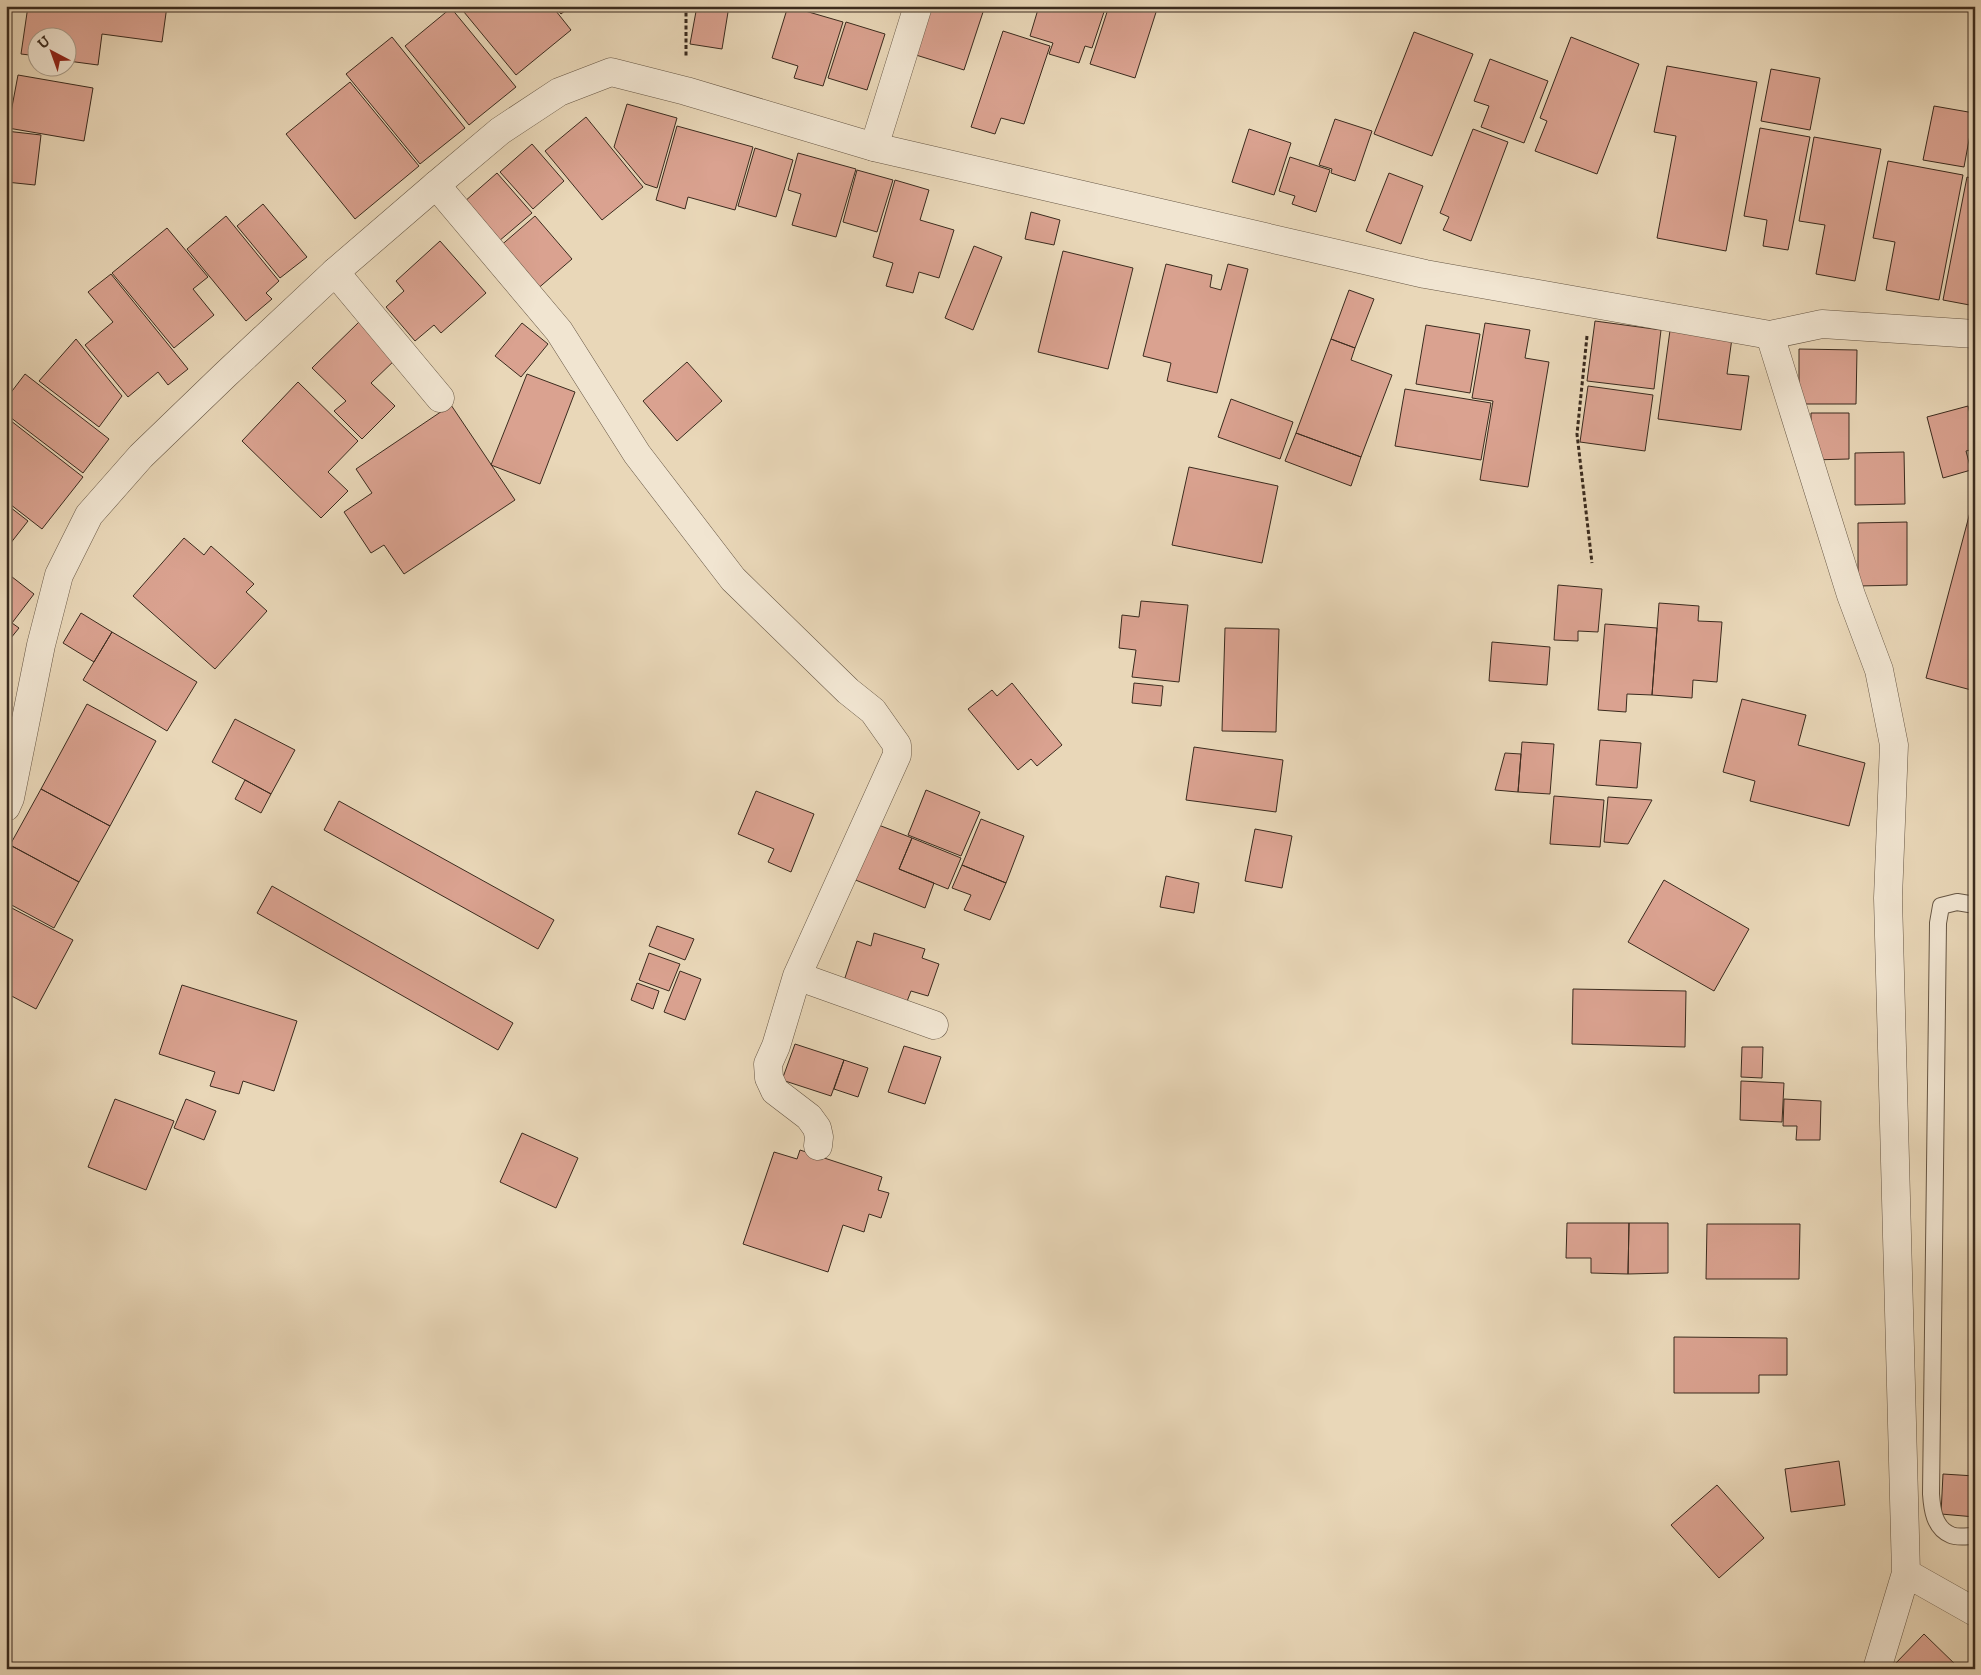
<svg xmlns="http://www.w3.org/2000/svg" width="1981" height="1675" font-family="'IM FELL DW Pica',serif">
  <style>
    .building { fill: #daa290; stroke: #3b2b1e }
    .lines { fill: none; stroke-linecap: round; stroke-linejoin: round }
    .service-casing { stroke: #665644; stroke-width: 18 }
    .minor-casing { stroke: #665644; stroke-width: 29 }
    .tertiary-casing { stroke: #665644; stroke-width: 29 }
    .path { stroke: #3b2b1e; stroke-width: 3; stroke-dasharray: 4 2.5; stroke-linecap: butt }
    .service { stroke: #f1e5d1; stroke-width: 16 }
    .minor { stroke: #f1e5d1; stroke-width: 28 }
    .tertiary { stroke: #f1e5d1; stroke-width: 28 }
  </style>
  <rect width="100%" height="100%" fill="#e9d7b8"/>
  <filter id="stains"><feTurbulence type="fractalNoise" baseFrequency=".004" numOctaves="4"/><feColorMatrix values="0 0 0 0 .2 0 0 0 0 .09 0 0 0 0 .02 0 0 0 .5 -.17"/></filter>
  <radialGradient id="worn" r=".72"><stop offset=".6" stop-color="#630" stop-opacity="0"/><stop offset="1" stop-color="#630" stop-opacity=".3"/></radialGradient>
  <!-- building -->
  <path class="building" d="M28 6H167L162 42 102 34 98 65 68 61V38H38V56L21 54Z
    M459 6H552L571 30 516 75Z
    M554 6H571L561 14Z
    M697 6H729L722 49 690 44Z
    M788 6 843 22 823 86 794 78 798 66 772 58Z
    M922 6H985L964 70 916 55Z
    M1039 6H1106L1092 48 1085 46 1079 63 1049 54 1053 43 1030 36Z
    M1109 6H1158L1135 78 1090 64Z
    M451 8 516 87 469 125 405 46Z
    M846 22 885 34 867 90 828 78Z
    M1003 31 1050 46 1024 124 1001 118 995 134 971 127Z
    M1414 32 1473 54 1432 156 1374 134Z
    M392 37 465 128 420 164 346 74Z
    M1571 37 1639 64 1597 174 1535 151 1547 121 1540 118Z
    M1490 59 1548 81 1524 143 1481 127 1489 106 1474 101Z
    M1667 66 1757 82 1726 251 1657 238 1676 136 1654 132Z
    M1771 69 1820 78 1810 130 1761 121Z
    M18 75 93 88 84 141 8 128Z
    M350 82 419 166 355 219 286 134Z
    M627 104 677 118 657 188 645 184 614 147Z
    M1934 106 1974 113 1964 167 1923 160Z
    M586 117 643 187 602 220 545 151Z
    M1335 119 1372 131 1355 181 1331 173 1332 169 1319 165Z
    M677 126 753 147 735 210 688 197 685 209 656 200Z
    M1760 128 1810 137 1788 250 1763 246 1767 220 1744 216Z
    M1249 129 1291 143 1274 195 1232 182Z
    M1473 129 1508 142 1471 241 1443 230 1449 217 1440 213Z
    M6 131 41 135 35 185 6 182Z
    M1814 137 1881 149 1855 281 1816 274 1825 225 1799 221Z
    M532 144 564 181 533 209 500 172Z
    M755 148 793 160 776 217 738 206Z
    M798 153 856 169 836 237 792 225 801 194 788 190Z
    M1290 157 1330 170 1316 212 1292 204 1295 196 1279 191Z
    M1888 161 1963 175 1939 300 1886 290 1895 242 1873 238Z
    M857 170 893 180 877 232 843 222Z
    M497 173 532 213 492 247 464 202Z
    M1389 173 1423 186 1401 244 1366 231Z
    M1967 177 1975 179V306L1943 300Z
    M895 180 929 190 920 220 954 230 939 278 919 272 913 293 886 286 893 263 873 257Z
    M263 204 307 257 280 278 237 226Z
    M1031 212 1060 220 1054 245 1025 239Z
    M226 216 279 281 266 293 272 299 246 321 187 249Z
    M535 216 572 259 535 291 498 248Z
    M167 228 208 277 193 289 214 315 174 348 112 273Z
    M440 241 486 293 441 333 434 325 415 341 386 307 404 291 396 281Z
    M974 246 1002 257 973 330 945 318Z
    M1063 251 1133 268 1108 369 1038 352Z
    M1166 264 1212 275 1210 287 1221 290 1228 264 1248 269 1217 393 1167 381 1171 363 1143 356Z
    M111 274 188 369 168 385 158 372 128 397 85 345 113 322 88 292Z
    M1349 290 1374 299 1355 348 1331 339Z
    M360 321 397 358 371 383 395 406 362 439 334 411 346 401 312 368Z
    M1595 321 1661 330 1654 389 1587 381Z
    M522 323 548 344 521 377 495 356Z
    M1485 323 1530 330 1525 358 1549 362 1528 487 1480 480 1493 401 1472 398Z
    M1671 323 1733 331 1727 374 1749 376 1741 430 1658 419Z
    M1426 325 1480 334 1470 393 1416 384Z
    M76 339 122 396 99 427 39 381Z
    M1331 339 1355 348 1351 360 1392 375 1361 457 1296 433Z
    M1799 349 1857 350 1856 404H1799Z
    M687 362 722 401 677 441 643 401Z
    M25 374 109 439 83 473 6 414V399Z
    M527 374 575 392 540 484 491 465Z
    M298 382 358 441 328 472 348 491 321 518 242 441Z
    M1588 386 1653 395 1645 451 1580 442Z
    M1405 389 1491 403 1481 460 1395 446Z
    M1231 399 1293 422 1280 459 1218 437Z
    M451 405 515 500 404 574 384 545 371 553 344 512 372 493 356 469Z
    M1968 406 1975 433V449L1966 451 1971 470 1943 478 1927 417Z
    M1811 413H1849V459L1811 460Z
    M6 417 83 477 42 529 6 501Z
    M1296 433 1361 457 1351 486 1285 461Z
    M1904 452 1905 504 1855 505V453Z
    M1189 467 1278 486 1262 563 1172 545Z
    M1973 501 1975 502V691L1926 678Z
    M6 504 28 521 6 549Z
    M1907 522V585L1858 586V523Z
    M184 538 204 555 211 546 254 584 246 592 267 611 215 669 133 596Z
    M7 573 34 594 12 623 19 628 6 644Z
    M1558 585 1602 589 1598 632 1578 631V641L1554 640Z
    M1141 601 1188 605 1179 682 1132 677 1136 650 1119 648 1122 615 1139 617Z
    M1659 603 1699 606 1698 621 1722 622 1717 682 1693 680 1692 698 1652 695Z
    M81 613 112 632 94 662 63 643Z
    M1605 624 1657 628 1652 695 1627 694 1626 712 1598 710Z
    M1225 628 1279 629 1276 732 1222 731Z
    M112 632 197 682 167 731 83 680Z
    M1492 642 1550 647 1547 685 1489 681Z
    M1012 683 1062 745 1037 766 1031 759 1018 770 968 709 992 690 997 696Z
    M1134 683 1163 686 1161 706 1132 703Z
    M1742 699 1806 715 1798 745 1865 763 1849 826 1750 801 1755 781 1723 772Z
    M87 704 156 741 110 826 41 789Z
    M235 719 295 750 271 794 212 762Z
    M1600 740 1641 743 1637 788 1596 785Z
    M1522 742 1554 744 1550 794 1518 792Z
    M1194 747 1283 760 1276 812 1186 800Z
    M1505 753 1521 754 1518 792 1495 790Z
    M245 780 271 794 261 813 235 799Z
    M41 789 110 826 79 882 10 845Z
    M926 790 980 812 961 856 908 835Z
    M756 791 814 814 791 872 768 862 774 849 738 834Z
    M1554 796 1604 800 1600 847 1550 844Z
    M1608 797 1652 800 1628 844 1604 842Z
    M339 801 554 920 538 949 324 830Z
    M981 819 1024 836 1006 883 962 865Z
    M876 824 912 838 899 869 934 883 925 908 853 879Z
    M1255 829 1292 836 1282 888 1245 881Z
    M912 838 961 858 948 889 899 869Z
    M10 845 79 882 54 928 6 902V853Z
    M962 865 1006 883 990 920 964 910 971 895 952 888Z
    M1166 876 1199 883 1194 913 1160 907Z
    M1664 880 1749 929 1714 991 1628 942Z
    M272 886 513 1023 498 1050 257 913Z
    M6 905 73 940 36 1009 6 993Z
    M657 926 694 939 685 960 649 946Z
    M874 933 925 949 922 958 939 964 928 996 911 991 906 1004 841 990 857 941 871 946Z
    M649 953 680 964 669 991 639 980Z
    M680 971 701 979 685 1020 664 1012Z
    M637 983 659 991 653 1009 631 1000Z
    M182 985 297 1021 274 1091 243 1081 239 1094 210 1086 215 1072 159 1054Z
    M1573 989 1686 991 1685 1047 1572 1044Z
    M795 1044 844 1060 831 1096 782 1080Z
    M904 1046 941 1057 925 1104 888 1092Z
    M1742 1047H1763L1762 1078 1741 1077Z
    M844 1060 868 1068 858 1097 834 1089Z
    M1741 1081 1784 1083 1782 1122 1740 1120Z
    M115 1099 174 1121 146 1190 88 1167Z
    M186 1099 216 1111 204 1140 174 1128Z
    M1784 1099 1821 1101 1820 1140H1796L1797 1126H1783Z
    M522 1133 578 1158 556 1208 500 1182Z
    M800 1150 882 1177 878 1190 889 1193 881 1218 869 1214 864 1232 843 1225 828 1272 743 1244 774 1152 797 1159Z
    M1567 1223H1629L1628 1274 1591 1273V1258H1566Z
    M1629 1223H1668V1273L1628 1274Z
    M1707 1224H1800L1799 1279H1706Z
    M1674 1337 1787 1338V1375H1759V1393H1674Z
    M1839 1461 1845 1505 1791 1512 1785 1469Z
    M1943 1474 1975 1476V1517L1941 1514Z
    M1717 1485 1764 1538 1719 1578 1671 1525Z
    M1924 1634 1960 1669H1897L1894 1665Z"/>
  <g class="lines">
    <!-- service casing -->
    <g class="service-casing">
      <path id="service" d="M1975 905 1957 902 1941 906 1938 923 1931 1494C1932 1509 1934 1528 1951 1535 1957 1538 1968 1536 1975 1536"/>
    </g>
    <!-- minor casing -->
    <g class="minor-casing">
      <path id="minor" d="M874 147 918 6
        M436 185 559 331 637 454 733 579 848 691 873 711 897 745V755L797 976 776 1046 768 1064 769 1078 775 1091 809 1117 817 1128 819 1137 818 1146
        M335 272 440 398
        M1770 335 1851 595 1879 670 1894 745 1888 898 1906 1573 1877 1669
        M797 976 934 1025
        M1906 1573 1975 1612"/>
    </g>
    <!-- tertiary casing -->
    <g class="tertiary-casing">
      <path id="tertiary" d="M6 807 10 798 41 645 59 575 89 515 141 456 225 375 335 272 436 185 500 131 559 92 611 72 686 91 874 147 1425 274 1770 335 1822 324 1975 334"/>
    </g>
    <!-- path -->
    <path class="path" d="M686 6V57
      M1587 336 1577 434 1592 563"/>
    <!-- service -->
    <use href="#service" class="service"/>
    <!-- minor -->
    <use href="#minor" class="minor"/>
    <!-- tertiary -->
    <use href="#tertiary" class="tertiary"/>
  </g>
  <!-- margin -->
  <rect width="1981" height="1675" fill="none" stroke="#e9d7b8" stroke-width="25"/>
  <rect x="8" y="8" width="1966" height="1660" fill="none" stroke="#3b2b1e" stroke-width="2.5"/>
  <rect x="12" y="12" width="1956" height="1650" fill="none" stroke="#3b2b1e"/>
  <!-- north arrow -->
  <g transform="translate(52 52) rotate(319)"><circle r="24" fill="#f1e5d1" stroke="#a89b89"/>
  <path d="M0-4L9 19L0 12L-9 19Z" fill="#8f2418"/>
  <text y="-8" font-size="14" font-weight="bold" text-anchor="middle" fill="#3b2b1e">U</text>
  </g>
  <rect width="100%" height="100%" filter="url(#stains)"/>
  <rect width="100%" height="100%" fill="url(#worn)"/>
</svg>
